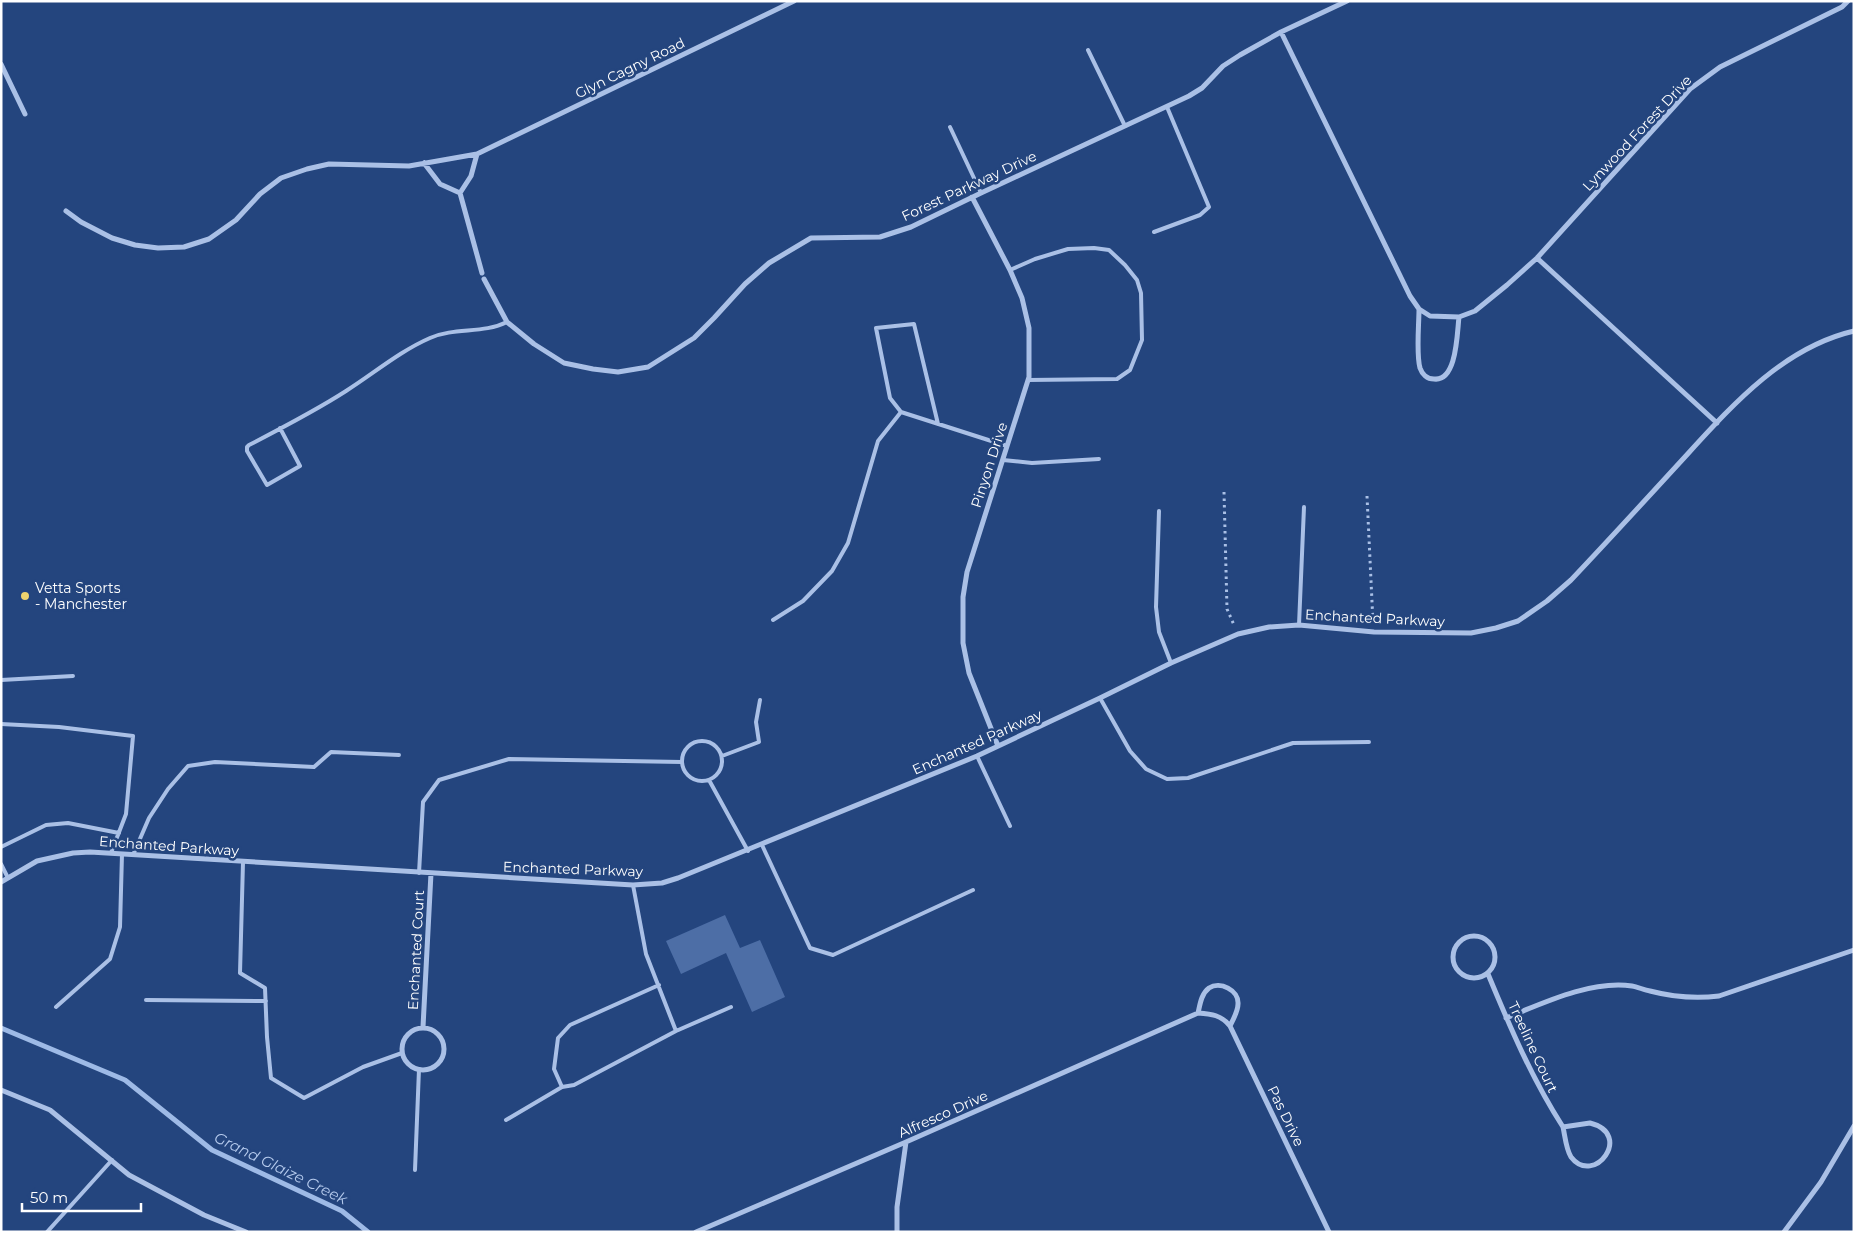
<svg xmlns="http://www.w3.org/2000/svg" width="1855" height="1233" font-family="Montserrat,sans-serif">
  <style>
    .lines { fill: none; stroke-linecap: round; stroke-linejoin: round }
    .stream { stroke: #9ebae6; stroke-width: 5 }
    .building { fill: #4d6ea6 }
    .path { stroke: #aac0e6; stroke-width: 3; stroke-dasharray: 2.5 4; stroke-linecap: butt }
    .service { stroke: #aac0e6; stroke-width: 4 }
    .minor { stroke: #aac0e6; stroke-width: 5 }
    .poi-dot { fill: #efd46e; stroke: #24457e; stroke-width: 2 }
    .labels { text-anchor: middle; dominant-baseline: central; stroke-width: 5; stroke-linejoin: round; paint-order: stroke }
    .street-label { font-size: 14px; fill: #fff; stroke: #24457e }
    .poi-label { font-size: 14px; fill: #fff; stroke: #24457e; text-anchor: start }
    .water-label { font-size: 15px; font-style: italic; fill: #b5caed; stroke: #24457e }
  </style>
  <rect width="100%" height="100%" fill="#24457e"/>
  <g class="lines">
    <!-- stream -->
    <path class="stream" d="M1 1028 125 1080 212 1150 342 1211 368 1232"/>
  </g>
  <!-- building -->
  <path class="building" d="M725 915 740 948 760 940 785 997 752 1012 726 953 681 974 666 941Z"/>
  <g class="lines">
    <!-- path -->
    <path class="path" d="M1224 492 1227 609 1234 625
      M1367 496 1373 623"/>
    <!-- service -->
    <path class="service" d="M1088 50 1125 126
      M950 127 981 193
      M1154 232 1200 215 1209 207 1167 107
      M1010 270 1035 259 1068 249 1094 248 1109 250 1125 265 1137 280 1141 293 1142 340 1130 370 1117 379 1028 380
      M938 424 914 324 876 328 890 398 901 412 1007 446
      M280 428 300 466 267 485 247 451V447L249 445C282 428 315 411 346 391 373 374 400 351 430 338 455 327 483 334 507 322
      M1003 460 1032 463 1099 459
      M1159 511 1156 607 1159 632 1171 663
      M773 620 803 601 832 571 848 543 878 441 901 412
      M1299 625 1304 507
      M1 680 73 676
      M1100 698 1130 751 1146 769 1167 779 1188 778 1293 743 1369 742
      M1 724 59 727 133 736 126 814 111 853
      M682 761a20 20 0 1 1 40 0a20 20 0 1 1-40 0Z
      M722 756 759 742 756 722 760 700
      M977 756 1010 826
      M709 780 748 851
      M762 845 810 948 833 955 973 890
      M1 847 46 825 68 823 119 833
      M133 855 149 818 168 789 188 766 215 762 314 767 331 752 399 755
      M243 862 240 973 265 988 267 1037 271 1078 304 1098 363 1067 402 1053
      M1 864 8 878
      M419 873 423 802 439 780 509 759 682 762
      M633 885 646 954 676 1031 574 1085 562 1087 554 1069 558 1038 570 1025 659 985
      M146 1000 266 1001
      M56 1007 110 959 120 927 122 854
      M676 1031 731 1007
      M506 1120 562 1087
      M415 1170 419 1069
      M47 1232 112 1160"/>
    <!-- minor -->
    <path class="minor" d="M1281 32 1410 296 1419 309 1430 316 1459 317 1475 311 1507 285 1537 258 1690 89 1720 67 1842 7 1848 1
      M1 64 25 114
      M477 154 471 176 460 193 482 273
      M424 163 440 184 460 193
      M972 197 1010 270 1022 298 1029 328V377L967 572 963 597V643L969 673 998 746
      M66 211 81 222 112 238 135 245 158 248 184 247 209 239 236 220 260 194 281 178 307 169 329 164 409 166 477 154 794 1
      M1537 258 1717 423
      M484 279 507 322 534 344 564 363 593 369 618 372 648 367 694 338 714 318 745 284 769 263 811 238 880 237 911 227 981 193 1189 96 1202 88 1223 66 1240 55 1281 32 1347 1
      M1419 309C1419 325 1416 354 1420 368 1422 374 1427 379 1434 379 1457 382 1457 333 1459 317
      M1 882 37 861 73 853 90 852 633 885 662 883 678 878 977 756 1100 698 1171 663 1238 634 1269 627 1299 625 1374 632 1471 633 1496 628 1518 621 1547 601 1571 580C1605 544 1639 507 1672 471 1724 415 1777 349 1854 331
      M1453 957a21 21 0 1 1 42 0a21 21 0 1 1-42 0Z
      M1488 974C1510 1027 1532 1079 1563 1127
      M1198 1013C1200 1005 1201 994 1209 988 1220 981 1239 990 1238 1004 1238 1011 1233 1020 1230 1026
      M1506 1018C1543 1003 1591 980 1632 986 1638 987 1644 990 1650 991 1673 997 1695 999 1719 996L1854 950
      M423 1027 431 873
      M402 1049a21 21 0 1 1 42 0a21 21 0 1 1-42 0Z
      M1 1090 50 1110 129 1175 204 1215 246 1232
      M1590 1123C1634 1134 1594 1187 1571 1157 1566 1149 1565 1136 1563 1127Z
      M696 1232 906 1142 1198 1013C1212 1014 1221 1015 1230 1026L1329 1232
      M897 1232V1207L906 1142
      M1784 1232 1821 1182 1854 1126"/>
  </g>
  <!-- markers -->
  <circle class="poi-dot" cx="25" cy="596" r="5"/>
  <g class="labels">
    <!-- street labels -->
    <g class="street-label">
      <text transform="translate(630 68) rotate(-26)">Glyn Cagny Road</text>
      <text transform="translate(1637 133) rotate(-47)">Lynwood Forest Drive</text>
      <text transform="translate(969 186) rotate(-25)">Forest Parkway Drive</text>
      <text transform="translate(989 465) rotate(-72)">Pinyon Drive</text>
      <text transform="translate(1375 618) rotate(3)">Enchanted Parkway</text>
      <text transform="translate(977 742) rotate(-24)">Enchanted Parkway</text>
      <text transform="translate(169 846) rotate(4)">Enchanted Parkway</text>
      <text transform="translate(573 869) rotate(2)">Enchanted Parkway</text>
      <text transform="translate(416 950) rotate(-87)">Enchanted Court</text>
      <text transform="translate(1533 1047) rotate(65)">Treeline Court</text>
      <text transform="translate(943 1114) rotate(-24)">Alfresco Drive</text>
      <text transform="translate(1286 1116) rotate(64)">Pas Drive</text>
    </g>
    <!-- poi labels -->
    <g class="poi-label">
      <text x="35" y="588">Vetta Sports<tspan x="35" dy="16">- Manchester</tspan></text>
    </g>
    <!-- water labels -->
    <g class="water-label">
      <text transform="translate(281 1168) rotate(26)">Grand Glaize Creek</text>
    </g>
  </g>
  <!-- border -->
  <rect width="1855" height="1233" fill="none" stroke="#ffffff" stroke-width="5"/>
  <!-- scale -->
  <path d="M22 1203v8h119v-8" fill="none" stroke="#ffffff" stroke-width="2.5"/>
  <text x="30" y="1203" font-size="15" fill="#ffffff" stroke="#24457e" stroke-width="4" paint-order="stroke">50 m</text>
</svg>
